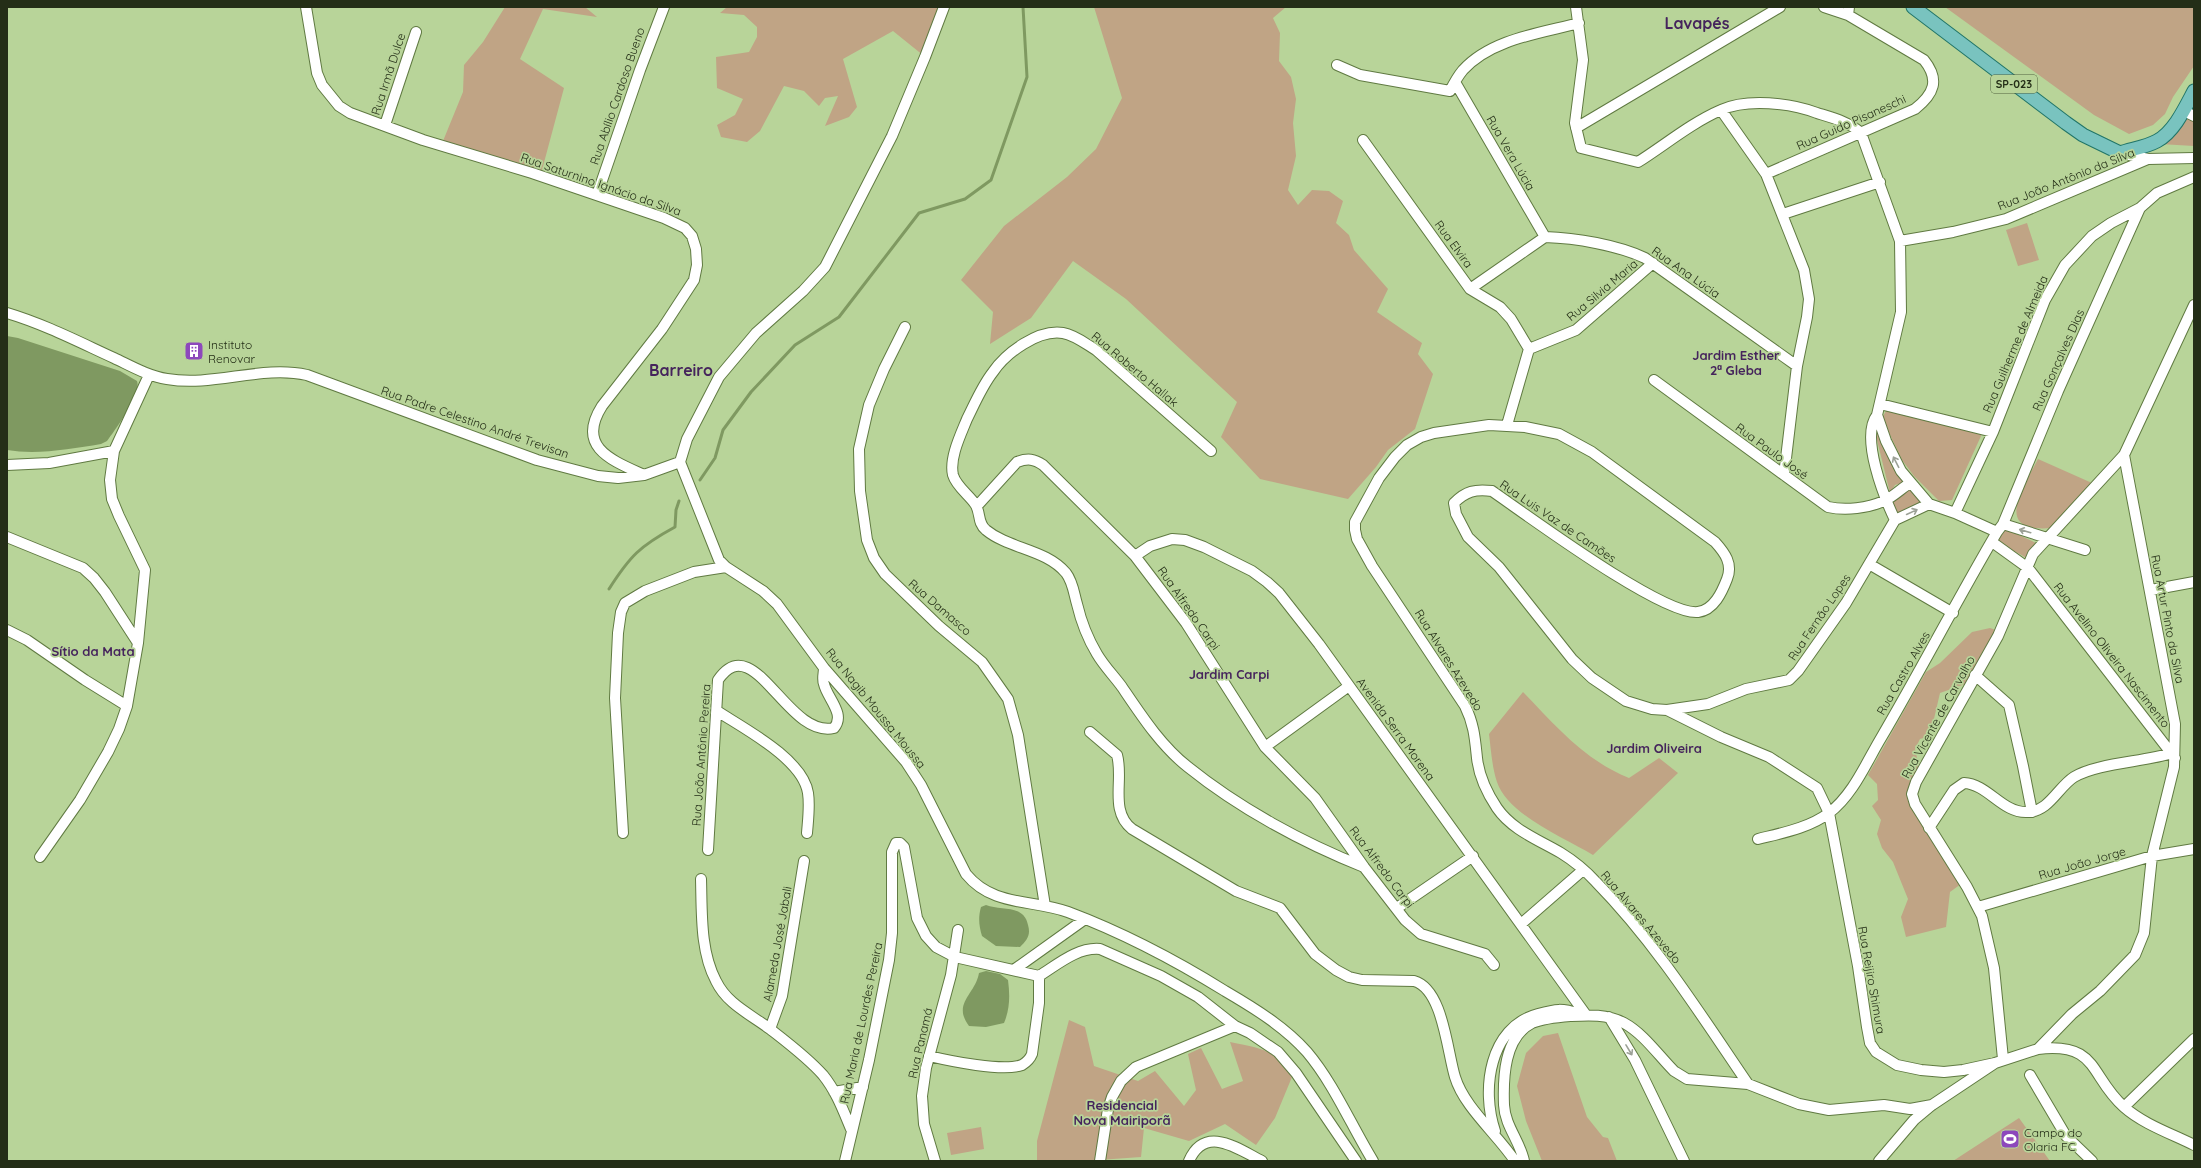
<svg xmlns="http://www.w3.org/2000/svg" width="2201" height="1168" font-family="Quicksand,sans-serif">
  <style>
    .green { fill: #c0a485 }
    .water { fill: #7f9961 }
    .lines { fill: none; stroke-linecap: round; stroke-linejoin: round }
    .stream { stroke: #7f9961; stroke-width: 3 }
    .minor-casing { stroke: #607a42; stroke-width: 12 }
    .major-casing { stroke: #217568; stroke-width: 15 }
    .minor { stroke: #fff; stroke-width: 10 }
    .major { stroke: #79c3bf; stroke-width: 13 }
    .oneway { stroke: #9ca197 }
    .labels { text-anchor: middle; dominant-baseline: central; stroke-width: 3.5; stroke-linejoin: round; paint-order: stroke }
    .shield { fill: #b8d499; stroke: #50603e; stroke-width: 1 }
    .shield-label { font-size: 11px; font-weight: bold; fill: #242e17 }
    .street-label { font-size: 12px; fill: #242e17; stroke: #b8d499 }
    .poi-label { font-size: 12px; fill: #242e17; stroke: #b8d499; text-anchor: start }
    .neighbourhood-label { font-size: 13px; font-weight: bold; fill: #45245c; stroke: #b8d499 }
    .district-label { font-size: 16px; font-weight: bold; fill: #45245c; stroke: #b8d499 }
  </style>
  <rect width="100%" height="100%" fill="#b8d499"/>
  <!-- green -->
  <path class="green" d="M505 7H585L597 17 543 9 520 59 564 88 542 170 443 141 463 92 464 65 483 42Z
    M727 7H942L924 56 893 31 843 59 857 107 849 117 825 126 838 96 825 98 819 106 804 91 784 86 760 131 747 142 721 137 717 125 735 115 743 99 717 88 716 57 749 52 757 37V27L744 15 720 13Z
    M1094 7H1286L1273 18 1280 33 1279 61 1291 77 1296 99 1293 123 1296 156 1288 190 1298 205 1312 190 1329 191 1343 201 1336 223 1349 235 1354 250 1388 289 1377 312 1422 343 1418 354 1433 374 1415 429 1388 450 1376 467 1348 499 1260 479 1221 437 1237 402 1126 299 1073 261 1031 318 990 344 993 312 961 280 1004 226 1067 177 1096 149 1122 98Z
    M1945 7H2194V66L2173 97 2165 114 2153 125 2129 134 2094 115Z
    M2185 118 2194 121V146L2160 144Z
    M2027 223 2039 260 2018 266 2006 230Z
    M1892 410 1981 433V436L1952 500 1939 501 1914 476 1902 460 1882 418 1886 411Z
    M1879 427 1904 482 1895 485 1890 493 1875 432Z
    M2038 459 2092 483 2051 528C1992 533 2023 488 2038 459Z
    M1911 488 1927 503 1900 514 1897 513 1893 504V498Z
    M2004 528 2036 543 2027 559C2018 551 2006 549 1997 541Z
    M1990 628 1996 630 1968 683 1940 693 1930 736 1920 739 1915 749 1918 762 1923 765 1911 790 1961 884 1950 892 1946 927 1906 937 1901 917 1908 899 1893 862 1882 848 1877 834 1881 820 1872 806 1878 800 1877 784 1868 775 1926 672 1940 663 1972 632Z
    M1523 692C1557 727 1583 759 1629 778L1659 758 1678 773 1593 855C1565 838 1508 815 1497 782 1492 767 1491 750 1489 734Z
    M1069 1020 1085 1027 1094 1066 1138 1081 1155 1071 1184 1106 1196 1090 1188 1054 1201 1048 1222 1089 1243 1081 1230 1042C1263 1049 1273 1048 1292 1077L1275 1118 1256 1145 1225 1124 1189 1141 1144 1128 1141 1157 1085 1161H1037V1141Z
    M1558 1033 1587 1117 1603 1137 1608 1138 1617 1161H1542L1526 1121 1517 1086 1526 1053 1543 1036Z
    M2019 1118 2050 1161H1953Z
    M981 1127 984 1149 951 1155 947 1133Z"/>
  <!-- water -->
  <path class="water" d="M7 336 18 338 120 371 137 381C142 394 115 430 107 441L101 444C71 449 37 455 7 450Z
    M986 905C1001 911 1024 904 1028 925 1031 935 1027 940 1020 947L996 946 982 936C979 926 978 918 981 907Z
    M986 971 1000 974 1008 980C1010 995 1010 1009 1004 1023L986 1027 969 1026C952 1003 975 995 979 973Z"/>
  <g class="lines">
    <!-- stream -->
    <path class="stream" d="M700 480 715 458 723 430 751 392 795 345 839 317 919 213 965 199 991 180 1027 77 1023 7
      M609 589C630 556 640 546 675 527L676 510 679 501"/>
    <!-- minor casing -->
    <g class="minor-casing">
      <path id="minor" d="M306 7 317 73 322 85 339 106 350 113 423 140 532 173 664 218 685 228 692 236 696 249 697 265 694 280 662 329 602 406C576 447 611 460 644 475
        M1576 7 1583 60 1575 123 1581 148 1638 162C1665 145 1691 123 1721 110 1747 98 1791 103 1817 113 1833 118 1849 122 1861 133L1900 241 1901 312 1877 415 1886 441 1901 471 1929 504 1955 513 1997 532C1957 600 1921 670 1881 738 1866 763 1853 795 1829 813 1809 828 1782 833 1758 839
        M1824 7 1848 15
        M1337 65 1360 75 1450 91C1454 83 1458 76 1463 70 1491 39 1541 33 1579 23
        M1455 82 1545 237
        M1721 110 1766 174 1804 270 1809 299 1807 317 1797 366 1784 475
        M2184 111 2194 116
        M385 125 416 32
        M1576 128 1780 7
        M1363 140 1470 289 1500 307 1511 319 1529 349
        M2120 153 2148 159 2194 158
        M1766 174 1915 109C1934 94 1940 80 1924 60L1848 15 1849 7
        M597 195 640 70 664 7
        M1783 214 1880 182
        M1545 237C1576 238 1617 245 1645 258L1797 366
        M1900 241 1953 232 2006 219 2148 159
        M1470 289 1545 237
        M7 313C44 324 79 342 114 358 131 366 148 376 167 379 214 387 261 365 307 375L537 460 598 476 618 478 644 475 680 462
        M905 327 884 369 869 405 859 449 860 491 867 540 874 558 885 574 939 626 982 662 1008 699 1018 735 1045 906
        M1654 380 1828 507C1846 511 1868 508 1884 501 1893 497 1902 488 1910 483
        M1880 404 1993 432
        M1877 415C1860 437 1884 497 1895 520
        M1507 425 1529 349 1576 330 1653 263
        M1211 451 1096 350C1086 344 1075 335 1063 333 1038 329 1006 353 993 372 982 386 975 403 967 419 961 434 949 458 953 475 956 486 969 495 975 504 981 512 977 523 986 530 1009 549 1046 549 1066 573 1073 582 1074 594 1077 604 1081 621 1088 639 1097 654 1104 666 1114 676 1122 687 1141 715 1161 746 1188 767 1239 808 1303 843 1364 867
        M680 462 719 560 726 567 763 591 777 604 824 668 906 762 921 785 966 874C993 907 1032 899 1068 912 1124 933 1175 960 1225 991 1254 1008 1285 1027 1307 1052 1334 1084 1351 1125 1373 1161
        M680 462 687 439 719 377 756 333 803 291 825 267 892 136 925 57 944 7
        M7 465 49 463 114 451
        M977 506 1017 462C1028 458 1034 459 1043 465L1135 556 1186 623 1265 747 1315 798 1364 867 1405 920 1421 934 1485 954 1494 965
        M1955 513 1993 432 2045 300 2065 265 2092 236 2111 223 2140 208 2157 193 2194 177
        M1895 520 1929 504
        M2003 524 2085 550
        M1997 532 2003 524 2058 391 2140 208
        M7 537 83 568 94 578 105 592 138 643
        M1992 542 2028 568 2175 758
        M1135 556 1150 546 1172 539 1185 540 1204 547 1252 571 1267 582 1279 593 1319 644 1586 1015
        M1869 564 1953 613
        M2151 590 2194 582
        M7 630 27 640 85 680 127 706
        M1975 675 2009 705 2023 766 2032 812
        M1667 710 1708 704 1746 689 1789 680 1798 671 1846 603 1895 520
        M717 711C743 728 803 759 808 793 810 806 808 820 807 833
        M1090 732 1117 755C1124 779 1109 811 1132 829L1236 891 1280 908 1315 954 1336 970 1349 977 1362 980 1414 981C1443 989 1447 1051 1455 1077 1464 1107 1497 1134 1515 1161
        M1265 747 1349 686
        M1929 828 1954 790 1964 783C1988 784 2002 813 2027 812 2049 812 2058 787 2074 777 2097 763 2144 762 2172 753
        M623 833 615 698 618 633 621 612 625 603 645 591 694 572 726 567
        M708 850 718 680C754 627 787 739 834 728 846 714 827 698 824 684 822 679 824 673 824 668
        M40 857 80 800 108 752 119 729 127 706 138 643 145 570 119 516 112 499 110 480 114 451 149 375
        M701 879C702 912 700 951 716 981 727 1004 750 1014 770 1029 788 1043 808 1058 823 1075 836 1091 843 1110 851 1129
        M1978 907 2152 856 2194 849
        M1397 908 1473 856
        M1521 924 1583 870
        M1015 969 1085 919
        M1609 1017 1635 1060 1684 1161
        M770 1029 782 996 804 861
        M2038 1049C2099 1042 2089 1076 2124 1107 2143 1124 2172 1134 2194 1145
        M929 1056C950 1061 1003 1072 1022 1065 1027 1062 1030 1059 1032 1054L1039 1003V976
        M2003 1059 1994 968 1982 916 1967 887 1915 804 1912 794 1916 782 1998 636 2033 554 2124 455 2194 305
        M2030 1075 2066 1136 2092 1161
        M1748 1084C1701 1015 1655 942 1596 882 1586 871 1574 861 1561 853 1539 840 1512 830 1497 808 1487 793 1479 777 1477 758 1475 739 1474 724 1465 706L1372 566 1357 539 1355 530V522L1379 478 1395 457 1407 445 1421 437 1434 433 1489 425 1525 427 1559 434 1592 452 1715 542C1725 553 1733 564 1727 579 1722 592 1714 610 1698 612 1663 616 1527 515 1492 491 1475 489 1466 491 1454 503L1456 514 1468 537 1499 567 1572 659 1592 678 1626 701 1652 709 1667 710 1721 737 1769 757 1817 788 1829 813 1858 966 1867 1027 1870 1043 1876 1052 1897 1065 1921 1070 1944 1072 1963 1070 1995 1063
        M834 1092 863 1087
        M2124 1107 2194 1039
        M1495 1131C1481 1090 1489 1027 1538 1014 1556 1009 1562 1008 1579 1014
        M845 1161 869 1060 889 960 892 933V852L896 843H900L904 847 917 918 926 936 936 947 955 957 1039 976C1057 965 1077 947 1100 949L1161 976 1198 997 1235 1026 1250 1033 1278 1052 1296 1073 1356 1161
        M935 1161 924 1124 922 1096 926 1068 951 975 958 930
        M1100 1161 1108 1109 1112 1097 1121 1081 1136 1067 1235 1026
        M1189 1161C1205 1124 1238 1149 1262 1161
        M1524 1161C1520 1141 1505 1126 1504 1105 1503 1078 1504 1037 1532 1023 1544 1018 1558 1017 1571 1016 1589 1015 1607 1014 1624 1023 1644 1034 1658 1055 1674 1071L1687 1079 1748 1084 1799 1104 1829 1110 1884 1105 1910 1109 1932 1105
        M1879 1161 1914 1120 1932 1105 1995 1063 2038 1049 2072 1014 2100 991 2135 955 2144 933 2152 856 2174 767 2175 724 2124 455"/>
    </g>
    <!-- major casing -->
    <g class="major-casing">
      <path id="major" d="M1913 7 2066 123 2083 135 2120 153C2132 149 2146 147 2157 141 2174 132 2185 108 2194 91"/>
    </g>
    <!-- minor -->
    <use href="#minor" class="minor"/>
    <!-- major -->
    <use href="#major" class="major"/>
  </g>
  <!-- one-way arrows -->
  <defs><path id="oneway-shaft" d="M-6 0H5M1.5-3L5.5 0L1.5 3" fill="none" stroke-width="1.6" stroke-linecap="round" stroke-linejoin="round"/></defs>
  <g class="oneway">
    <use href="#oneway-shaft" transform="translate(1896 462) rotate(-117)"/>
    <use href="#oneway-shaft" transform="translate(1912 512) rotate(-25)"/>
    <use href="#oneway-shaft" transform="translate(2025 531) rotate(-164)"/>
    <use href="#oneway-shaft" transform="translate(1629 1050) rotate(59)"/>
  </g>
  <!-- icons -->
  <defs>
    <g id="building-square" transform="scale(1)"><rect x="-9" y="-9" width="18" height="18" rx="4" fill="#8d48bc" stroke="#b8d499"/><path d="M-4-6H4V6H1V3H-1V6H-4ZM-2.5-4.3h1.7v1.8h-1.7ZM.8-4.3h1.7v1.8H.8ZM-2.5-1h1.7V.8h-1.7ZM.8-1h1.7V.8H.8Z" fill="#fff"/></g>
    <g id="stadium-square" transform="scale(1)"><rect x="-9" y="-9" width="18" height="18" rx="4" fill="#8d48bc" stroke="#b8d499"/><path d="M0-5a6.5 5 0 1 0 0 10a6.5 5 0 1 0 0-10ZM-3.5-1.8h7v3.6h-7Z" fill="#fff"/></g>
  </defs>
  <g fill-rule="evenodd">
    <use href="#building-square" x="194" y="351"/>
    <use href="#stadium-square" x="2010" y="1139"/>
  </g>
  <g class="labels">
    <!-- shield labels -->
    <rect class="shield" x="1991" y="75" width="46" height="18" rx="3"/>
    <g class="shield-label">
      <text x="2014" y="84">SP-023</text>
    </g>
    <!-- street labels -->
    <g class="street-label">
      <text transform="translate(388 74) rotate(-72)">Rua Irmã Dulce</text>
      <text transform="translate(617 96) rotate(-71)">Rua Abílio Cardoso Bueno</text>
      <text transform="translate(1851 122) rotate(-24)">Rua Guido Pisaneschi</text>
      <text transform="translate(1511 153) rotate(60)">Rua Vera Lúcia</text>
      <text transform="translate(2066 179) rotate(-22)">Rua João Antônio da Silva</text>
      <text transform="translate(601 184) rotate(19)">Rua Saturnino Ignácio da Silva</text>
      <text transform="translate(1454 244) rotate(54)">Rua Elvira</text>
      <text transform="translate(1686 272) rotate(35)">Rua Ana Lúcia</text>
      <text transform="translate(1602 290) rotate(-40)">Rua Silvia Maria</text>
      <text transform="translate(2015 344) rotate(-67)">Rua Guilherme de Almeida</text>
      <text transform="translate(2058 360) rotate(-66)">Rua Gonçalves Dias</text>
      <text transform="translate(1135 369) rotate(40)">Rua Roberto Hallak</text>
      <text transform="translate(475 422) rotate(19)">Rua Padre Celestino André Trevisan</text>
      <text transform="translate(1772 451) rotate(36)">Rua Paulo José</text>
      <text transform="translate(1558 521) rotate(34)">Rua Luis Vaz de Camões</text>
      <text transform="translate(940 607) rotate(41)">Rua Damasco</text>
      <text transform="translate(1189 608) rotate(55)">Rua Alfredo Carpi</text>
      <text transform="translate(1819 617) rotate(-56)">Rua Fernão Lopes</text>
      <text transform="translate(2168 619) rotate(79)">Rua Artur Pinto da Silva</text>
      <text transform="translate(2112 655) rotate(52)">Rua Avelino Oliveira Nascimento</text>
      <text transform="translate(1449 660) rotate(58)">Rua Alvares Azevedo</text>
      <text transform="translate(1903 673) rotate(-60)">Rua Castro Alves</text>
      <text transform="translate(876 708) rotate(51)">Rua Nagib Moussa Moussa</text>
      <text transform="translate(1938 717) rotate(-61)">Rua Vicente de Carvalho</text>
      <text transform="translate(1396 729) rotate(54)">Avenida Serra Morena</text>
      <text transform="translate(701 755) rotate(-86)">Rua João Antônio Pereira</text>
      <text transform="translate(2082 863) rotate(-16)">Rua João Jorge</text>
      <text transform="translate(1382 867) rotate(53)">Rua Alfredo Carpi</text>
      <text transform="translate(1641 917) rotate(50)">Rua Alvares Azevedo</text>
      <text transform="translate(777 944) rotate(-80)">Alameda José Jabali</text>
      <text transform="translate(1872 980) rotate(80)">Rua Reijiro Shimura</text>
      <text transform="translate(861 1023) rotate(-78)">Rua Maria de Lourdes Pereira</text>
      <text transform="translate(920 1043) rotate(-77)">Rua Panamá</text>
    </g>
    <!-- poi labels -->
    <g class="poi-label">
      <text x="208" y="344">Instituto<tspan x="208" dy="14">Renovar</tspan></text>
      <text x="2024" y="1132">Campo do<tspan x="2024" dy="14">Olaria FC</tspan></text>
    </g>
    <!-- neighbourhood labels -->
    <g class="neighbourhood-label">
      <text x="1736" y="355">Jardim Esther<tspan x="1736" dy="15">2ª Gleba</tspan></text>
      <text x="93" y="651">Sítio da Mata</text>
      <text x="1229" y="674">Jardim Carpi</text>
      <text x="1654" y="748">Jardim Oliveira</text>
      <text x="1122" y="1105">Residencial<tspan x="1122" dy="15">Nova Mairiporã</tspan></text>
    </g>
    <!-- district labels -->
    <g class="district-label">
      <text x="1697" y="23">Lavapés</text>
      <text x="681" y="370">Barreiro</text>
    </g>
  </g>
  <!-- border -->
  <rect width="2201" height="1168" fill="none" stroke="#242e17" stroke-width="16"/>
</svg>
